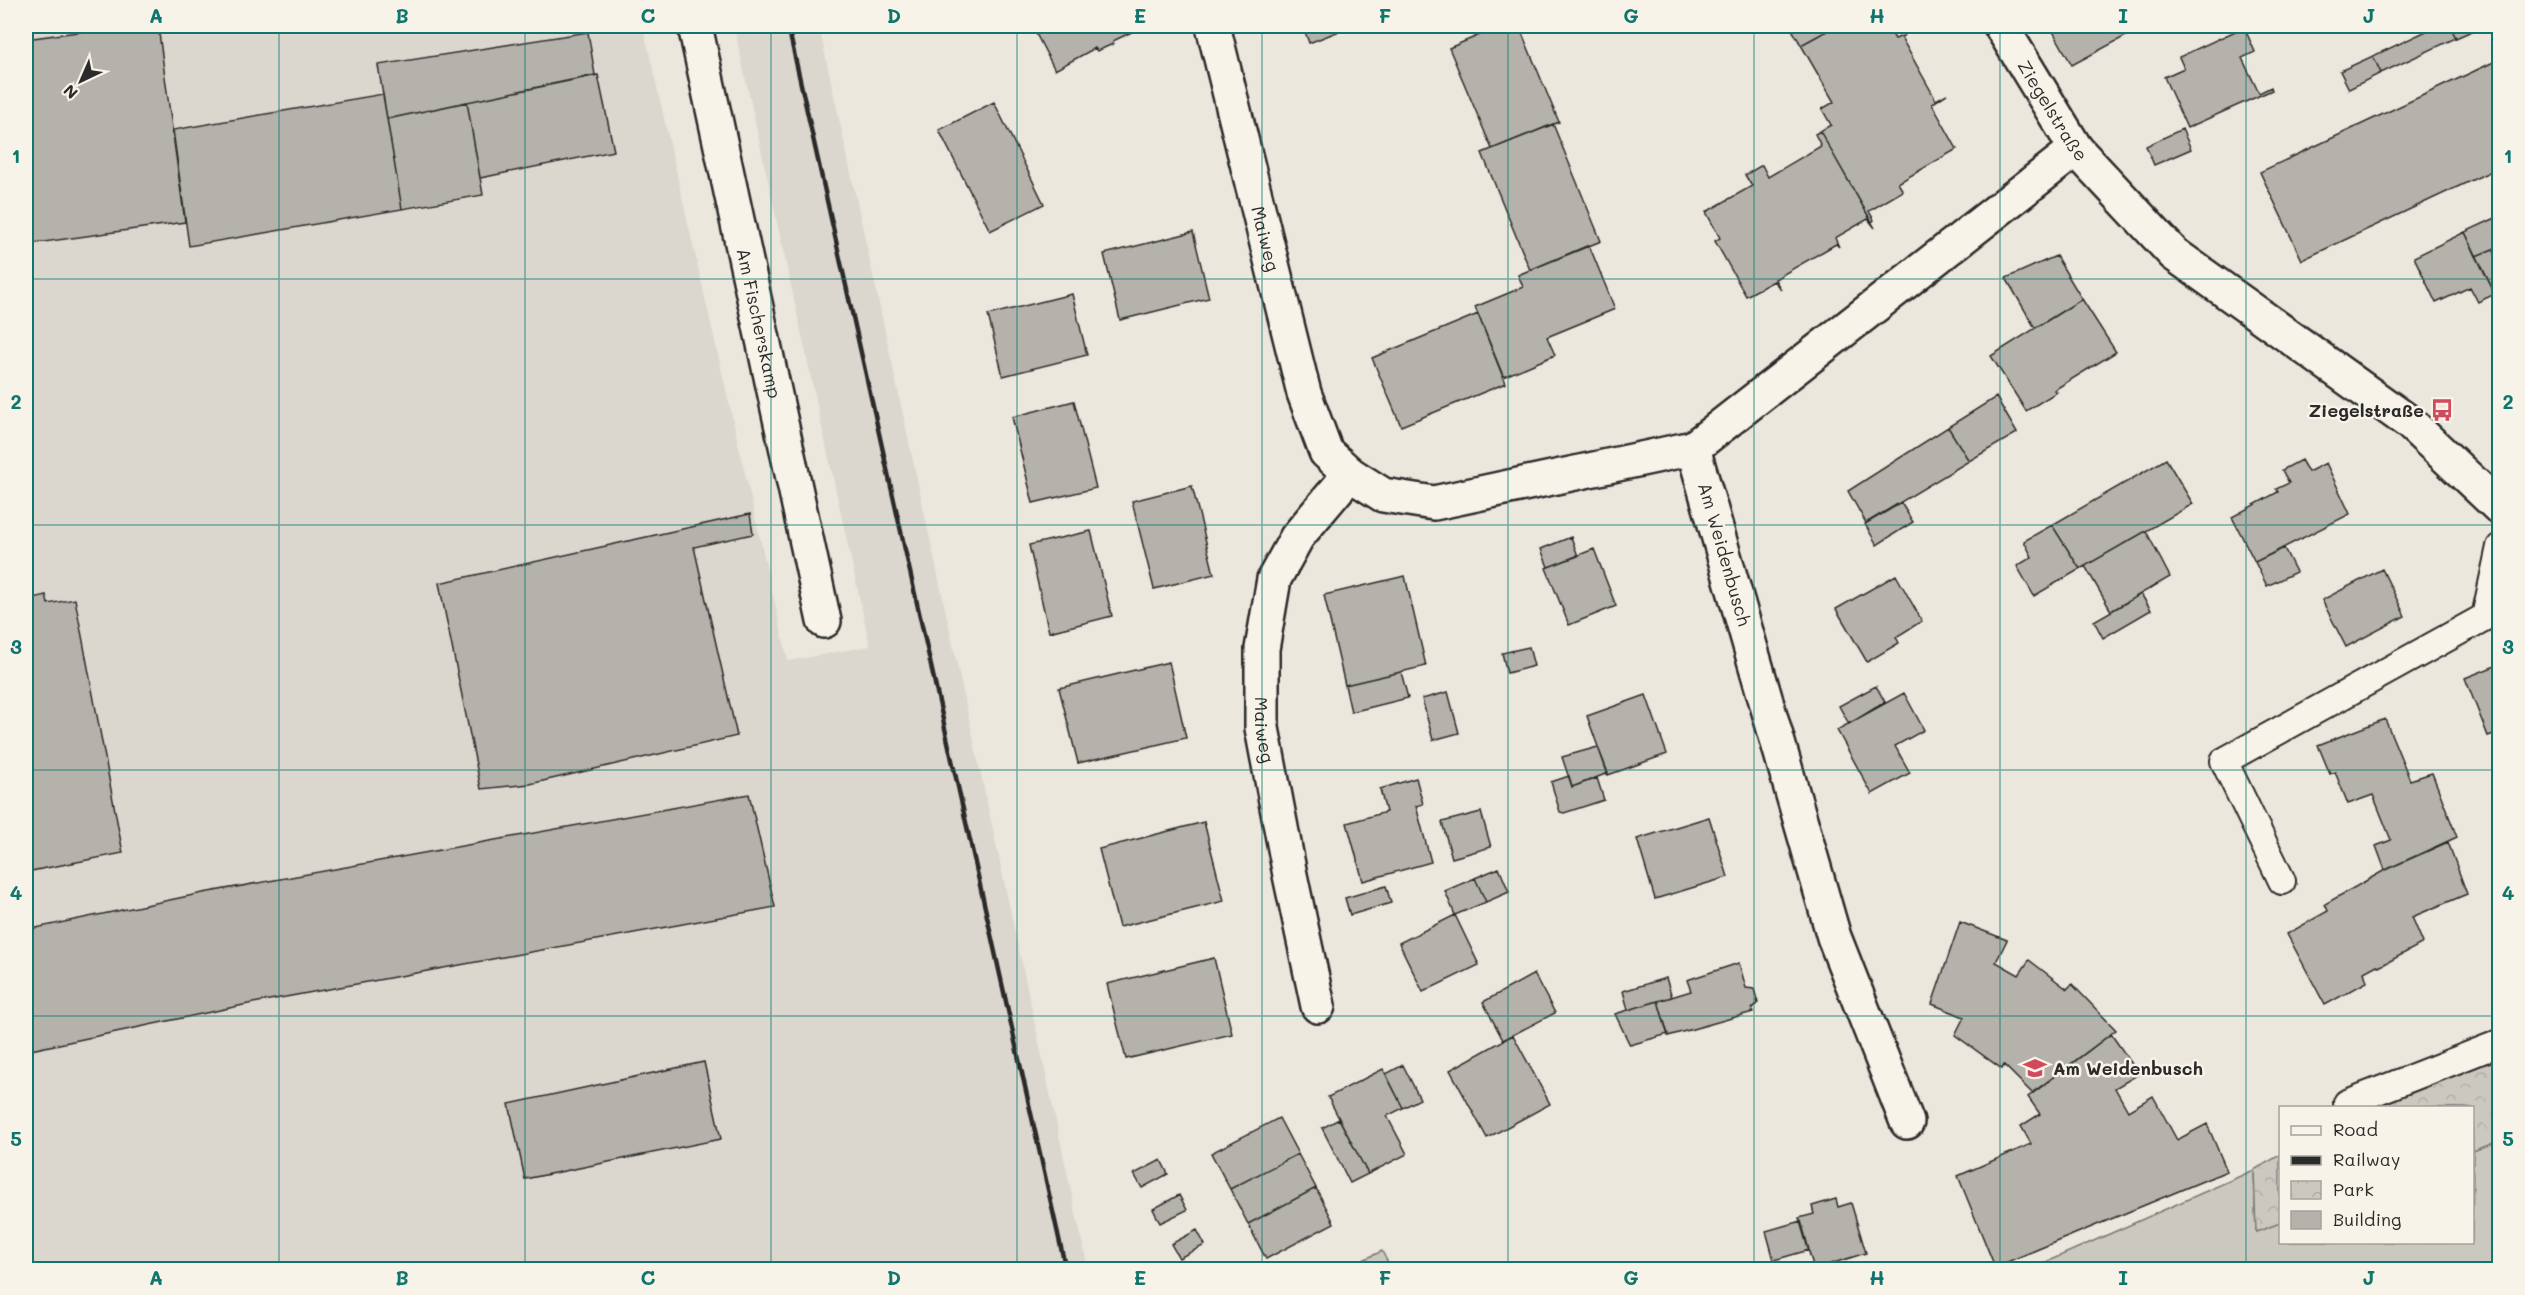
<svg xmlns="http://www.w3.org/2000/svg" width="2525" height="1295" font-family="Mali,sans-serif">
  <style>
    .built { fill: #dbd7ce }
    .grass { fill: #cbc8bf; stroke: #7b7a75; stroke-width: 1.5 }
    .park { fill: url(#park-crowns); stroke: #7b7a75; stroke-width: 1.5 }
    .building { fill: #b5b2ab; stroke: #2b2b2b; stroke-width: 1.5 }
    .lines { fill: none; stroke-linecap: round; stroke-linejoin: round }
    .service-casing { stroke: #2b2b2b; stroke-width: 30 }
    .minor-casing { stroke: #2b2b2b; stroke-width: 38 }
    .service { stroke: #f7f3e8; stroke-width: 26 }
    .minor { stroke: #f7f3e8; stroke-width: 33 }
    .rail { stroke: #2b2b2b; stroke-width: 4.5 }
    .grid { fill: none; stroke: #0f766e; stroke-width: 1.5; stroke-opacity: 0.55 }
    .labels { text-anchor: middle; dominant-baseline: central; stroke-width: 5; stroke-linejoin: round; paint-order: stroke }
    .street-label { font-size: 18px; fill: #2b2b2b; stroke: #f7f3e8 }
    .poi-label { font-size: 18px; font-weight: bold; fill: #2b2b2b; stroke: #f7f3e8; text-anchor: end }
    .neatline { fill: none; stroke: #0f766e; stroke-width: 2 }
    .grid-label { font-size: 20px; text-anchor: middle; font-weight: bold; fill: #0f766e }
  </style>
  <defs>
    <pattern id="park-crowns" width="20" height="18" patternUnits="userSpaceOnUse" patternTransform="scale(1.5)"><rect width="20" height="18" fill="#cbc8bf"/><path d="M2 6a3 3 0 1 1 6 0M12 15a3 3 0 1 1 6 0" fill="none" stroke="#aeaca4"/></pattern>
  </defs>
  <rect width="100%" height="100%" fill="#ebe7dd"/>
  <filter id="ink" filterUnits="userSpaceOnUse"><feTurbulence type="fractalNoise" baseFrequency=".0167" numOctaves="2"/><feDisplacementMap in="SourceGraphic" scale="12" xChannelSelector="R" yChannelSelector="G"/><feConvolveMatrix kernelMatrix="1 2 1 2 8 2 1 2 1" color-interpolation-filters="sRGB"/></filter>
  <g filter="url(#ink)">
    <!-- built -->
    <path class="built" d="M26 26H643L788 661 870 646 734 26H819L1088 1269H26Z"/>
    <!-- grass -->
    <path class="grass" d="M2499 1141V1269L2028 1270 2254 1170 2256 1232 2280 1223V1242H2472L2473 1151Z
      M1382 1251 1391 1269H1344Z"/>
    <!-- park -->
    <path class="park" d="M2499 1057V1141L2473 1151 2472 1108 2375 1107Z
      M2280 1155V1223L2256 1232 2254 1170Z"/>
    <!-- building -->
    <path class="building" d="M122 26H158L185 222 30 244 26 212V39Z
      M1032 26H1144L1113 41V44L1097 51 1095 48 1055 70Z
      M1303 26H1352L1309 43Z
      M1501 26H1519L1559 122 1492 149 1449 48Z
      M1790 26H1836L1801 45Z
      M1836 26H1887L1895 39 1905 35 1901 37 1936 100 1947 94 1932 104 1957 149 1898 183 1903 191 1869 211 1874 220 1872 222 1820 131 1831 125 1822 109 1834 102 1801 45Z
      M2050 26H2120L2126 36 2072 65Z
      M2437 26H2450L2456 38 2381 73 2373 56Z
      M2450 26H2483L2456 38Z
      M2244 27 2255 52 2242 58 2259 93 2271 87 2272 90 2187 128 2164 77 2184 68 2179 57Z
      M588 32 595 75 387 119 378 65Z
      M2373 56 2381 73 2349 89 2340 71Z
      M2500 59V167L2302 260 2260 172Z
      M598 75 614 151 480 178 467 102Z
      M383 94 402 209 189 246 173 130Z
      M467 102 483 195 402 209 387 119Z
      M994 102 1044 204 990 231 939 130Z
      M1553 124 1601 241 1530 270 1482 153Z
      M2182 129 2191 149 2154 165 2146 146Z
      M1820 131 1875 228 1868 219 1835 238 1839 247 1836 244 1775 279 1781 290 1774 281 1746 296 1715 241 1720 238 1706 212 1752 186 1745 175 1762 165 1768 177 1821 146 1815 134Z
      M2500 216V246L2476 256 2465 232Z
      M1193 232 1209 298 1120 320 1104 254Z
      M2465 232 2495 294 2478 302 2470 287 2436 303 2414 257Z
      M1589 245 1615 309 1547 337 1555 355 1503 377 1475 307 1523 287 1518 275Z
      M2493 249 2500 263V292L2495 294 2476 256Z
      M2056 256 2082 299 2035 328 2006 278Z
      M1072 294 1087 355 1003 376 988 315Z
      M2082 299 2116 352 2054 390 2057 392 2026 411 1991 356Z
      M1478 314 1506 383 1401 426 1372 358Z
      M1996 397 2017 433 1969 461 1948 427Z
      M1074 401 1096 488 1033 503 1012 417Z
      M1948 427 1969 461 1866 523 1848 491Z
      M2166 459 2193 504 2080 569 2052 525Z
      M2301 460 2308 472 2326 463 2350 514 2255 562 2232 517 2278 492 2276 489 2289 483 2282 470Z
      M1192 486 1214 574 1154 589 1132 501Z
      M1901 503 1913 522 1877 545 1865 524Z
      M750 514 753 534 694 547 737 736 530 784 481 789 439 583Z
      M2052 525 2080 569 2034 596 2017 566 2032 557 2024 541Z
      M1091 531 1112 616 1049 632 1029 545Z
      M2146 531 2170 577 2111 611 2085 566Z
      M1571 537 1578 556 1548 567 1541 549Z
      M2284 548 2296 572 2267 586 2255 562Z
      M1594 549 1616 606 1569 625 1546 568Z
      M2382 569 2405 616 2346 647 2322 600Z
      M1896 575 1922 621 1896 637 1899 643 1867 662 1836 609Z
      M1405 576 1426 666 1345 685 1324 595Z
      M2141 594 2151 610 2103 638 2094 621Z
      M46 595 48 604 75 599 123 853 26 872V606L30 605 29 599Z
      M1529 647 1534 666 1507 673 1502 653Z
      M1169 662 1186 738 1078 763 1059 688Z
      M2500 664V732L2488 736 2465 678Z
      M1401 672 1408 698 1351 712 1345 685Z
      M1876 686 1885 702 1849 724 1839 706Z
      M1448 692 1459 733 1433 740 1422 699Z
      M1904 693 1924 730 1895 746 1910 773 1872 794 1837 730Z
      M1646 695 1667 754 1608 775 1587 716Z
      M2385 719 2410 780 2432 773 2457 837 2385 870 2376 846 2391 840 2373 795 2348 804 2335 772 2330 774 2318 745Z
      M1598 747 1608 773 1572 787 1562 757Z
      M1569 776 1572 787 1597 778 1604 800 1564 813 1560 812 1551 782Z
      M1416 778 1423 804 1416 806 1431 862 1363 881 1347 823 1386 812 1380 789Z
      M749 794 775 907 253 1003 26 1051V930L203 893Z
      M1481 812 1491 847 1452 858 1442 822Z
      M1709 817 1728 877 1655 899 1637 839Z
      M1204 822 1224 901 1119 927 1099 849Z
      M2448 842 2467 894 2412 917 2423 943 2379 967 2377 965 2364 972 2367 982 2325 1005 2287 934 2328 911 2325 904 2385 870Z
      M1499 868 1509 892 1486 902 1475 878Z
      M1475 878 1486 902 1455 915 1445 891Z
      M1386 886 1391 903 1350 915 1345 898Z
      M1455 915 1479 965 1423 992 1399 943Z
      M1960 922 2007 940 1996 962 2019 975 2029 960 2067 989 2072 984 2116 1030 2032 1093 2004 1065 2002 1069 1955 1035 1964 1017 1932 1004Z
      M1214 958 1232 1034 1126 1059 1107 984Z
      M1739 963 1746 988 1754 989 1758 1003 1752 1009 1753 1012 1668 1036 1658 1001 1691 991 1687 980Z
      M1534 974 1555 1013 1503 1040 1483 1002Z
      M1666 978 1672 997 1628 1010 1623 991Z
      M1658 1001 1668 1034 1630 1045 1615 1014Z
      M2111 1034 2139 1074 2115 1088 2128 1111 2153 1096 2177 1140 2207 1124 2227 1171 1995 1267 1958 1176 2031 1144 2021 1126 2040 1114 2028 1097Z
      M1513 1035 1550 1104 1487 1138 1450 1070Z
      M704 1062 721 1139 525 1179 509 1104Z
      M1403 1065 1420 1099 1403 1108 1386 1074Z
      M1383 1069 1403 1108 1387 1116 1407 1154 1368 1174 1328 1097Z
      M1279 1118 1298 1154 1230 1189 1211 1153Z
      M1339 1119 1368 1174 1350 1183 1322 1128Z
      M1298 1154 1316 1188 1248 1224 1230 1189Z
      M1161 1160 1168 1174 1142 1188 1134 1174Z
      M1316 1188 1334 1223 1266 1259 1248 1224Z
      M1179 1195 1187 1210 1160 1223 1153 1209Z
      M1836 1199 1838 1207 1851 1203 1866 1253 1814 1269 1799 1218 1814 1214 1812 1206Z
      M1801 1221 1809 1250 1774 1260 1766 1231Z
      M1197 1230 1205 1245 1179 1258 1171 1244Z"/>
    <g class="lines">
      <!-- service casing -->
      <g class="service-casing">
        <path id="service" d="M2282 881 2224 761 2485 617 2500 547
          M2347 1103 2500 1043"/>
      </g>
      <!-- minor casing -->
      <g class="minor-casing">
        <g id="minor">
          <path id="s1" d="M695 26 824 621"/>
          <path id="s2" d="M1213 26 1304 393 1326 452 1350 474 1297 537 1274 579 1262 649V728L1290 875 1318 1006"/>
          <path id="s3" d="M2001 26 2076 149 2174 254 2410 423 2500 508"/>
          <path d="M1350 474 1383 495 1434 503 1693 448"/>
          <path d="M1907 1122 1834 937 1693 448 2076 149"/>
        </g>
      </g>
      <!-- service -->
      <use href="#service" class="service"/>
      <!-- minor -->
      <use href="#minor" class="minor"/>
      <!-- rail -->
      <path class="rail" d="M788 26 1066 1270"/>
    </g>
  </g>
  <!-- grid -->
  <path class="grid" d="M279 26V1270M525 26V1270M771 26V1270M1017 26V1270M1262 26V1270M1508 26V1270M1754 26V1270M2000 26V1270M2246 26V1270M26 279H2500M26 525H2500M26 770H2500M26 1016H2500"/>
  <!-- icons -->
  <defs>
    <g id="bus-bare" transform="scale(1.8)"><path d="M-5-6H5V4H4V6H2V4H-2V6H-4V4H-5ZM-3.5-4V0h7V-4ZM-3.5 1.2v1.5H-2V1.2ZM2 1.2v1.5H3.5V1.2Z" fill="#d1495b" stroke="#f7f3e8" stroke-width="2.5" paint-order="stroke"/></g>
    <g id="school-bare" transform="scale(1.8)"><path d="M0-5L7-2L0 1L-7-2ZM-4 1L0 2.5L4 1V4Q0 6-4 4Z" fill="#d1495b" stroke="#f7f3e8" stroke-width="2.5" paint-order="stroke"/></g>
  </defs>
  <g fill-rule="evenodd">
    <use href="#bus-bare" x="2442" y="410"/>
    <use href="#school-bare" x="2035" y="1068"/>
  </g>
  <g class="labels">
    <!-- street labels -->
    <g class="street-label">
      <text stroke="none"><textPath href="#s3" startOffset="99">Ziegelstraße</textPath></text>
      <text stroke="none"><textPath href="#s2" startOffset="219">Maiweg</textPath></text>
      <text stroke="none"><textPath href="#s1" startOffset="304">Am Fischerskamp</textPath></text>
      <text transform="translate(1725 554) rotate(74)">Am Weidenbusch</text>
      <text stroke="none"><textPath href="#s2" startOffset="756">Maiweg</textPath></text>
    </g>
    <!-- poi labels -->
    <g class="poi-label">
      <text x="2424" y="410">Ziegelstraße</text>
      <text x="2053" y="1068" text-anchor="start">Am Weidenbusch</text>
    </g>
  </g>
  <!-- margin -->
  <rect width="2525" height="1295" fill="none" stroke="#f7f3e8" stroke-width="66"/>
  <!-- legend -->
  <rect x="2279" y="1106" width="195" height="138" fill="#f7f3e8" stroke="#a5a39c" stroke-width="1.5"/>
  <rect x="2291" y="1126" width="30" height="9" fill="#f7f3e8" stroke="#a5a39c" stroke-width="1.5"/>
  <text x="2333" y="1136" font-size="18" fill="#2b2b2b">Road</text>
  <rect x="2291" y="1156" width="30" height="9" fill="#2b2b2b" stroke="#a5a39c" stroke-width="1.5"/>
  <text x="2333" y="1166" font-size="18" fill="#2b2b2b">Railway</text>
  <rect x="2291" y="1181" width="30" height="18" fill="url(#park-crowns)" stroke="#a5a39c" stroke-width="1.5"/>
  <text x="2333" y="1196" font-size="18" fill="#2b2b2b">Park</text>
  <rect x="2291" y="1211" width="30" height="18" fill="#b5b2ab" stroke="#a5a39c" stroke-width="1.5"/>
  <text x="2333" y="1226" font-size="18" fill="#2b2b2b">Building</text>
  <!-- north arrow -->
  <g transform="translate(81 81) rotate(224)" stroke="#f7f3e8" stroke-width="4.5" paint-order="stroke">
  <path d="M0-4.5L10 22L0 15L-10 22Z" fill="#2b2b2b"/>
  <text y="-9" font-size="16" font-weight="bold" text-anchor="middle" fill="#2b2b2b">N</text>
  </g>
  <rect x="33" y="33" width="2459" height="1229" class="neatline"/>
  <g class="grid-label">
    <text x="156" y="23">A</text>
    <text x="402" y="23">B</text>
    <text x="648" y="23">C</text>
    <text x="894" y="23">D</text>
    <text x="1140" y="23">E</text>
    <text x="1385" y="23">F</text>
    <text x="1631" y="23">G</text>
    <text x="1877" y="23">H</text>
    <text x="2123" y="23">I</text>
    <text x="2369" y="23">J</text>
    <text x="16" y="163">1</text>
    <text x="2508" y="163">1</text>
    <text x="16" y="409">2</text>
    <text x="2508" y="409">2</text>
    <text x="16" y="654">3</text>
    <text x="2508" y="654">3</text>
    <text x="16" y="900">4</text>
    <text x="2508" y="900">4</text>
    <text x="16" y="1146">5</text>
    <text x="2508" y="1146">5</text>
    <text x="156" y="1285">A</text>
    <text x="402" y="1285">B</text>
    <text x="648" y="1285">C</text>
    <text x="894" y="1285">D</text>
    <text x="1140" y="1285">E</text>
    <text x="1385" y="1285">F</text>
    <text x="1631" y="1285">G</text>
    <text x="1877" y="1285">H</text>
    <text x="2123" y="1285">I</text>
    <text x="2369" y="1285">J</text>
  </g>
</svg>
